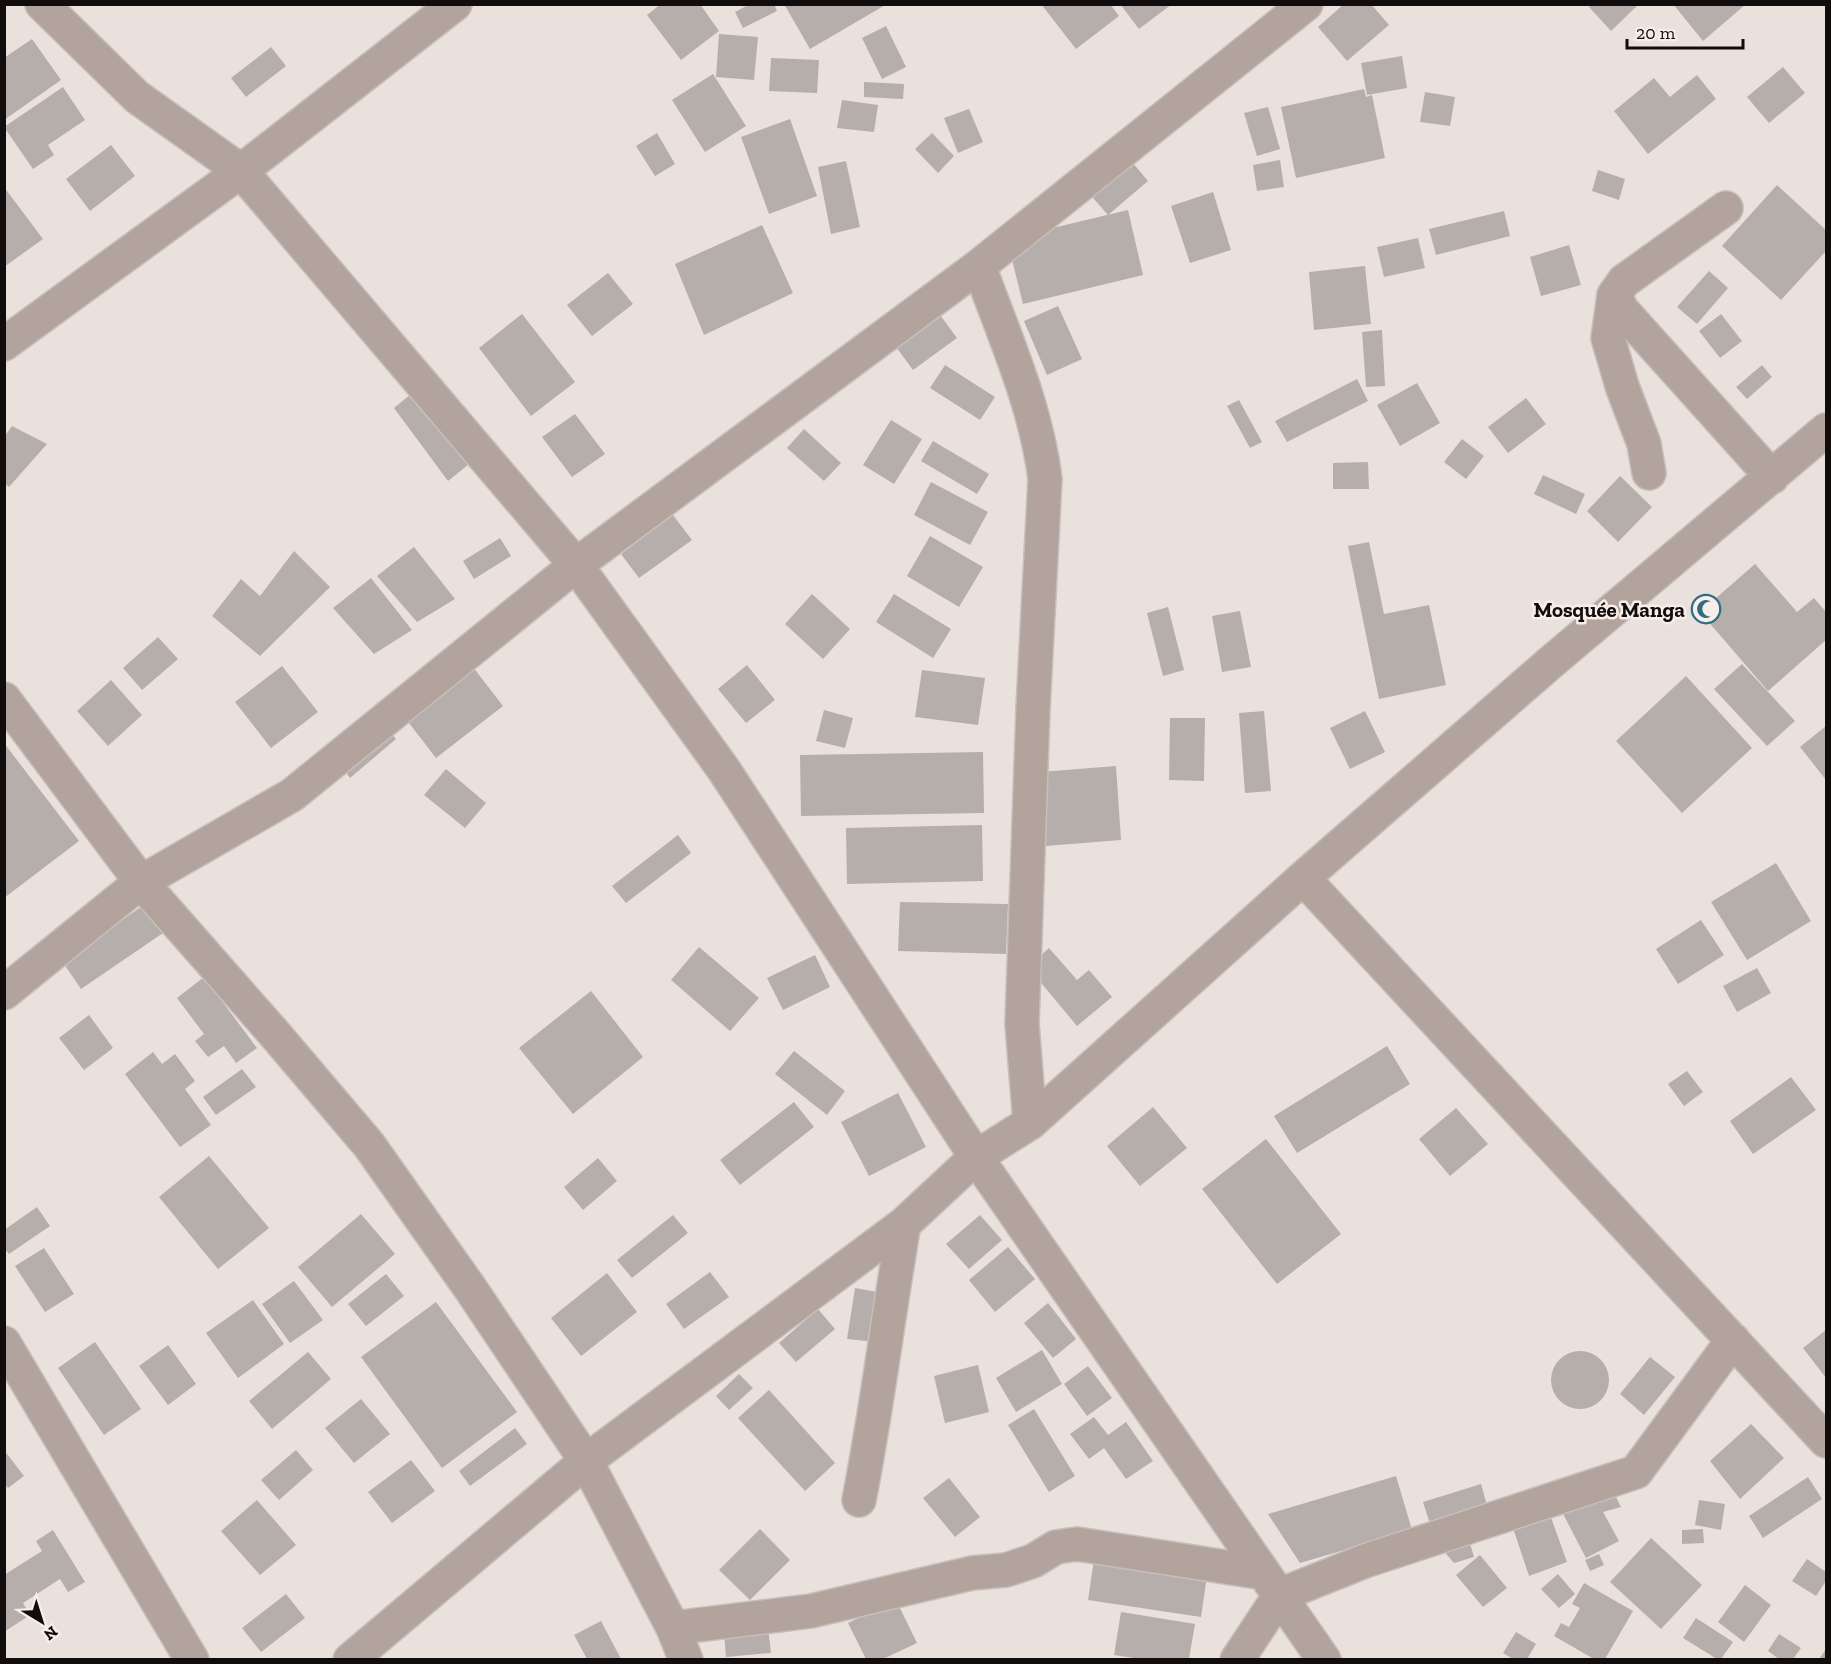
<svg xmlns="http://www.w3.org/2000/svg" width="1831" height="1664" font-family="'Zilla Slab',serif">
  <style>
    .building { fill: #b6aeaa }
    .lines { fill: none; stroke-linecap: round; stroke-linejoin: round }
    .minor-casing { stroke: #c7bfbc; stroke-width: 36 }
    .minor { stroke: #b2a39d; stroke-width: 33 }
    .labels { text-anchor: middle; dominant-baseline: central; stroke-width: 5; stroke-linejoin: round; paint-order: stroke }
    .poi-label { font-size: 21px; font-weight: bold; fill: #100d0c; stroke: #f7eeea; text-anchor: end }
  </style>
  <rect width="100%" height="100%" fill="#eae1dd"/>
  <!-- building -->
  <path class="building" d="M661 4H700L719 31 681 60 647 15Z
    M750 4H774L777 11 743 28 735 12Z
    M784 4H887L810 49Z
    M1041 4H1110L1119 16 1076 49Z
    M1120 4H1172L1139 29Z
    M1344 4H1371L1389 25 1347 61 1318 27Z
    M1592 4H1639L1611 31 1589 7Z
    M1673 4H1746L1703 41Z
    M886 26 906 67 882 79 862 38Z
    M719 34 758 37 754 80 716 77Z
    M32 39 61 80 4 120V58Z
    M271 47 286 66 246 97 231 78Z
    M1402 56 1407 88 1367 95 1361 63Z
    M771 58 819 60 817 93 769 91Z
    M1783 67 1805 93 1769 123 1747 97Z
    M713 74 746 126 705 152 672 100Z
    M1697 75 1716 99 1648 154 1614 111 1654 78 1670 97Z
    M864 82 904 84 903 99 864 97Z
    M63 87 85 120 48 145 54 155 33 169 4 127Z
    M1364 89 1366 97 1372 95 1385 158 1296 178 1281 107Z
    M1425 92 1455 97 1450 126 1420 122Z
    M842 100 878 105 874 132 837 128Z
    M1268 107 1280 149 1257 156 1244 113Z
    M969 109 983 142 958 153 944 118Z
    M790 119 817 196 769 214 741 137Z
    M657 133 675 164 655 176 636 146Z
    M932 133 954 156 938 173 915 149Z
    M111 145 135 176 90 211 66 179Z
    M1127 156 1148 181 1108 215 1087 191Z
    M1280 160 1284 187 1257 191 1253 165Z
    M846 161 860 227 831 234 818 167Z
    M1598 170 1625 179 1619 200 1592 191Z
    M1777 185 1826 230V251L1781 300 1722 246Z
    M4 187 43 239 4 267Z
    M1213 192 1231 250 1190 263 1171 206Z
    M1128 210 1143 275 1023 304 1007 239Z
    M1504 211 1510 236 1436 255 1429 229Z
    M762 225 793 293 704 335 675 264Z
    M1418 238 1425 268 1384 277 1377 247Z
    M1569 245 1581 285 1541 296 1530 257Z
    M1365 266 1371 324 1314 330 1309 272Z
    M1709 271 1728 288 1697 324 1677 307Z
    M608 273 633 304 592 336 567 305Z
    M1058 306 1082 359 1047 375 1024 321Z
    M935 308 957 338 913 370 891 340Z
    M522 314 575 382 531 416 479 348Z
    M1721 314 1742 341 1720 358 1699 331Z
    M1382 330 1385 386 1366 387 1362 332Z
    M945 365 995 397 980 420 930 388Z
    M1762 365 1772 377 1747 399 1736 387Z
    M1357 379 1368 401 1287 442 1275 421Z
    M1417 383 1440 423 1400 446 1377 405Z
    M422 385 478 457 448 481 394 408Z
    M1526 398 1546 424 1508 453 1488 427Z
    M1239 400 1262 442 1250 448 1227 406Z
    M575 414 605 454 572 477 542 437Z
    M891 420 922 439 894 484 863 465Z
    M12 426 47 444 9 487 4 483V437Z
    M804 429 841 463 824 481 787 448Z
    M1462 439 1484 456 1466 479 1444 462Z
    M933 441 989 474 977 494 921 461Z
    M1368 462 1369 489H1333V463Z
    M1543 475 1585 494 1576 514 1534 494Z
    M1620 476 1652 507 1618 542 1587 511Z
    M931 482 988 512 970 545 914 515Z
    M673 515 692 540 639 578 621 554Z
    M930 536 983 567 959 607 907 576Z
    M500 538 511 556 474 579 463 561Z
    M1369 542 1384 614 1429 605 1446 685 1379 699 1348 546Z
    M414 547 455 599 417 622 377 576Z
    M294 551 330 587 260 656 212 616 241 579 260 596Z
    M1755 564 1797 612 1814 598 1826 612V640L1768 691 1700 612Z
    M371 578 412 630 374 654 333 608Z
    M812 594 850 629 823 659 785 624Z
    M894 594 951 629 933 658 876 622Z
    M1168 607 1184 670 1163 676 1147 613Z
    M1240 611 1251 667 1222 672 1212 616Z
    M158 637 178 659 142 690 123 668Z
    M466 658 503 706 436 758 399 710Z
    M1742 664 1795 721 1767 746 1714 689Z
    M747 665 775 700 746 723 718 689Z
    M282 666 318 712 271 748 235 702Z
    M922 670 985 678 978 725 915 717Z
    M1686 676 1752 748 1682 813 1616 741Z
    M111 680 142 715 108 746 77 711Z
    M824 710 853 718 845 748 816 741Z
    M1264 711 1271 791 1245 793 1239 713Z
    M1365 711 1385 752 1350 769 1330 728Z
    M1170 718H1205L1204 781 1169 780Z
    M381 721 396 739 350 778 336 759Z
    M1826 726V780L1800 747Z
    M4 743 79 841 4 898Z
    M983 752 984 813 801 816 800 755Z
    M1116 766 1121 840 1046 846 1040 772Z
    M446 769 486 803 465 828 424 795Z
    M982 825 983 881 847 884 846 828Z
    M678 835 691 853 626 903 612 886Z
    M1776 863 1811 921 1747 960 1711 902Z
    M900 902 1008 904 1006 954 898 951Z
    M144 905 163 933 81 989 62 961Z
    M1701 920 1724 955 1678 984 1656 949Z
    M699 947 759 998 730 1031 671 980Z
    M1049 948 1077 980 1089 970 1112 997 1077 1026 1028 967Z
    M815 955 830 987 783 1010 767 978Z
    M1757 968 1771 993 1737 1012 1723 986Z
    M204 977 257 1048 236 1063 224 1046 208 1057 195 1041 204 1034 177 998Z
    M591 991 643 1057 573 1114 519 1048Z
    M89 1015 113 1048 84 1070 59 1038Z
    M1387 1046 1410 1084 1297 1153 1274 1116Z
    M794 1051 845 1091 827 1115 775 1074Z
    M153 1052 162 1064 175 1054 195 1081 185 1089 211 1125 180 1147 125 1074Z
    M242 1069 256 1087 216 1115 203 1097Z
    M1687 1071 1703 1092 1684 1106 1668 1084Z
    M1791 1077 1816 1110 1753 1154 1730 1121Z
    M898 1093 926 1147 869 1176 841 1122Z
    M794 1102 814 1127 740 1185 720 1160Z
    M1153 1107 1187 1148 1140 1186 1107 1146Z
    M1456 1108 1488 1144 1450 1176 1419 1139Z
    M1266 1139 1341 1234 1277 1284 1202 1189Z
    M209 1156 269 1228 218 1269 159 1197Z
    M598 1158 617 1181 583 1210 564 1187Z
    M37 1207 50 1226 9 1254 4 1248V1230Z
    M361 1214 395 1254 332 1307 298 1267Z
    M673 1215 688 1233 632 1278 617 1260Z
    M980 1215 1002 1240 969 1269 946 1244Z
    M1008 1247 1035 1279 995 1312 969 1280Z
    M44 1248 74 1294 45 1312 15 1266Z
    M710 1272 729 1297 684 1329 666 1304Z
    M607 1273 637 1312 581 1356 551 1318Z
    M386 1274 404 1296 366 1326 348 1304Z
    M294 1281 323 1320 290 1343 262 1304Z
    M855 1288 883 1293 875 1342 847 1339Z
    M253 1300 284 1344 238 1378 206 1333Z
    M436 1302 517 1412 442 1468 361 1357Z
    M1048 1303 1076 1339 1053 1358 1024 1323Z
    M818 1309 835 1329 796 1362 779 1343Z
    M1826 1330V1378L1803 1348Z
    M95 1342 141 1409 104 1435 58 1368Z
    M168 1345 196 1384 168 1405 139 1366Z
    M1042 1350 1062 1384 1016 1412 996 1378Z
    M1551 1380a29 29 0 1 1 58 0a29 29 0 1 1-58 0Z
    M308 1352 331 1379 272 1429 249 1401Z
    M1650 1357 1675 1377 1644 1415 1620 1394Z
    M978 1365 989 1412 945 1423 934 1376Z
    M1088 1366 1112 1398 1087 1416 1064 1384Z
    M739 1374 753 1388 729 1410 716 1396Z
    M769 1390 835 1463 805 1491 738 1418Z
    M361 1399 390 1434 354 1463 325 1428Z
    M1034 1409 1075 1476 1049 1492 1008 1425Z
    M1094 1417 1108 1435 1126 1422 1153 1461 1126 1479 1104 1448 1089 1459 1070 1434Z
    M1751 1424 1784 1458 1740 1499 1710 1461Z
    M515 1428 527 1444 470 1486 459 1471Z
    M4 1450 24 1476 8 1488 4 1483Z
    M296 1450 313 1470 279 1500 261 1480Z
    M411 1460 435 1491 392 1523 368 1492Z
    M1396 1476 1412 1530 1300 1563 1268 1514Z
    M1808 1477 1822 1499 1763 1538 1749 1516Z
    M949 1478 980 1517 955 1537 923 1498Z
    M1481 1484 1488 1509 1431 1527 1423 1502Z
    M1615 1495 1621 1507 1603 1512 1619 1541 1586 1558 1561 1510Z
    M257 1500 296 1545 260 1575 221 1531Z
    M1699 1500 1725 1504 1721 1530 1695 1525Z
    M1549 1512 1567 1562 1529 1576 1512 1525Z
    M760 1529 790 1560 750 1600 719 1570Z
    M1703 1529 1704 1543 1682 1544V1530Z
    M53 1530 85 1582 68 1592 60 1579 23 1603 30 1615 4 1632V1575L42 1551 36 1541Z
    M1651 1538 1702 1585 1661 1629 1610 1582Z
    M1469 1540 1474 1557 1454 1563 1442 1549Z
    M1095 1553 1208 1569 1201 1617 1088 1600Z
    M1599 1554 1604 1565 1590 1571 1585 1560Z
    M1480 1555 1507 1588 1483 1607 1456 1575Z
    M1807 1559 1826 1572V1581L1816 1596 1792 1581Z
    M1558 1574 1575 1594 1559 1608 1541 1589Z
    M1584 1583 1633 1611 1605 1659H1594L1554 1636 1561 1623 1569 1627 1580 1608 1572 1604Z
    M1745 1585 1771 1605 1744 1642 1718 1622Z
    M286 1594 305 1618 261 1652 242 1628Z
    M896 1600 917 1643 883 1659H866L848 1623Z
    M1121 1612 1195 1624 1189 1659H1140L1114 1655Z
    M1696 1618 1733 1642 1721 1659H1717L1683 1638Z
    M601 1621 621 1659H587L574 1635Z
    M768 1628 771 1653 726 1657 724 1633Z
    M1516 1632 1536 1644 1527 1659H1513L1503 1653Z
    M1779 1634 1801 1648 1793 1659H1779L1768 1651Z
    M1826 1649V1659H1819Z"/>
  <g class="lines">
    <!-- minor casing -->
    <g class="minor-casing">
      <path id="minor" d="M42 4 137 97 241 171 576 565 724 770 976 1157 1324 1660
        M1726 208 1624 281 1614 295 1622 310 1772 477
        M979 266C1004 336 1036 405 1045 479L1033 709 1022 1024 1030 1123
        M1614 295 1608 338 1622 386 1644 444 1649 473
        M4 344 241 171 455 4
        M4 699 141 882 273 1032 369 1145 470 1288 586 1461 673 1628 686 1660
        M1303 878 1826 1441
        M4 993 141 882 292 795 576 565 979 266 1306 4
        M4 1343 192 1660
        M859 1500C877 1409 888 1316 904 1224
        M673 1628 811 1611 972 1573 1006 1570 1033 1561 1056 1547 1077 1544 1264 1573
        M350 1660 586 1461 904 1224 976 1157 1030 1123 1303 878 1550 663 1826 430
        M1237 1660 1280 1595 1365 1561 1636 1472 1733 1340"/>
    </g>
    <!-- minor -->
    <use href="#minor" class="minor"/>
  </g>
  <!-- icons -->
  <defs>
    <g id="mosque-ring" transform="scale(1.5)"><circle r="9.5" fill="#f7eeea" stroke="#306d84" stroke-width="1.5"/><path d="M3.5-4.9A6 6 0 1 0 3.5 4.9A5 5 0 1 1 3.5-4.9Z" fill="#306d84"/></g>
  </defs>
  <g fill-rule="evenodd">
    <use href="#mosque-ring" x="1706" y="609"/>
  </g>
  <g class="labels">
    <!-- poi labels -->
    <g class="poi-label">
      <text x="1685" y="609">Mosquée Manga</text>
    </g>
  </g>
  <!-- border -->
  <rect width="1831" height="1664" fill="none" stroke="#100d0c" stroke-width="12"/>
  <!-- north arrow -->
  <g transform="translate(42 1622) rotate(142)" stroke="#f7eeea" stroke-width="4.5" paint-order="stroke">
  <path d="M0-4.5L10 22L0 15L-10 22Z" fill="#100d0c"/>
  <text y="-9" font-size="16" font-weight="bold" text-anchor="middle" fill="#100d0c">N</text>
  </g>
  <!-- scale -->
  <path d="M1627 39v9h116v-9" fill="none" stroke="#100d0c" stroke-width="3"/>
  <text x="1636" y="39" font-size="18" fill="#100d0c" stroke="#f7eeea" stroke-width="4.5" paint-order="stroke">20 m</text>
</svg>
